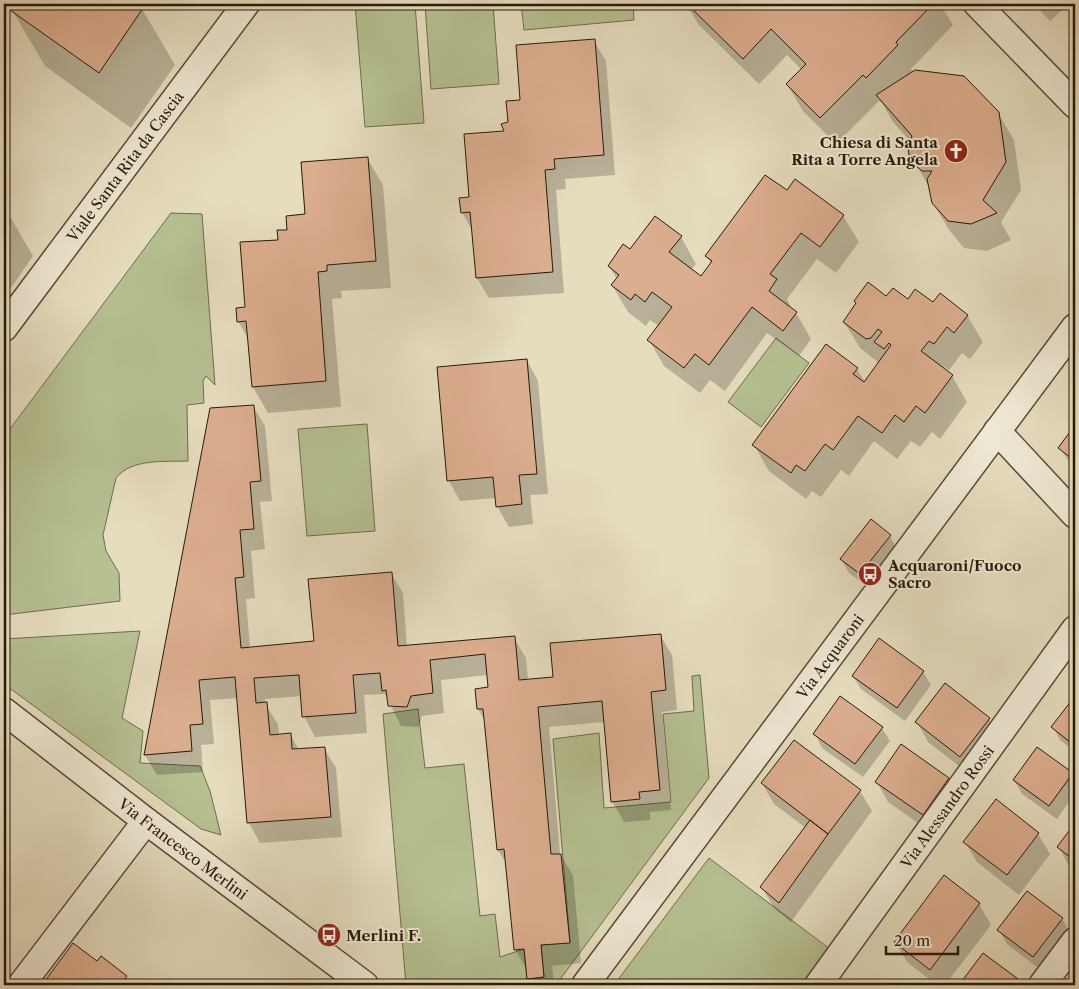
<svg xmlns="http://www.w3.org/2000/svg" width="1079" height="989" font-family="'Libre Caslon Text',serif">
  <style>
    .green { fill: #b6c091; stroke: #6f6c4e }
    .shadow { fill: #0003 }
    .building { fill: #dcae90; stroke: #28190a }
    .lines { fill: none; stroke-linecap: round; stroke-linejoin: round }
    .street-casing { stroke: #584a37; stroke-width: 29 }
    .street { stroke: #efe9d5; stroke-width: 26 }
    .labels { text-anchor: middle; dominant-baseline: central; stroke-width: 4; stroke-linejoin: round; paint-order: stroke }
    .poi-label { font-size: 15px; font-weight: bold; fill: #28190a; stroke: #efe9d5; text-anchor: start }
    .street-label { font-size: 15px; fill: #28190a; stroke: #efe9d5 }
  </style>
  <rect width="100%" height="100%" fill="#e6ddbf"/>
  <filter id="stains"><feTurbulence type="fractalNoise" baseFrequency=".004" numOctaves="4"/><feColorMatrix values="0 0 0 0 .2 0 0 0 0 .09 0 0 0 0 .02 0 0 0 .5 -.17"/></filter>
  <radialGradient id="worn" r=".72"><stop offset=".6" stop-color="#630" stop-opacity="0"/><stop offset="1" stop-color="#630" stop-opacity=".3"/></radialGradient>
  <!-- green -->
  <path class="green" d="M355 4H415L424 123 365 127Z
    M425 4H493L499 84 431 89Z
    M521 4H633L634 20 524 30Z
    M171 213 202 214 215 385 206 376 203 381 204 403 187 405 188 461C165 462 132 458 116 478L103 535 106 551 119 573 120 601 4 615V437Z
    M776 338 809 363 761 427 728 402Z
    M367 424 375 531 307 536 298 429Z
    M140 631 122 718 143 731 140 763 200 766 210 791 221 835 201 829 4 684V639Z
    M700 675 709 778 556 985H406L383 714 418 709 425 768 464 764 480 916 495 914 500 957 524 949 527 979 544 977 541 945 570 942 553 739 599 733 604 808 671 802 663 714 694 711 692 676Z
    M709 858 830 949 803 985H614Z"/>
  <!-- shadow -->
  <path class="shadow" d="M16 4H136L142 9 175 65 131 128 45 66 12 10Z
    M686 4H940L953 25 911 69 913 73 998 113 1014 140 1021 190 1001 222 1011 240 987 251 964 248 949 230 933 203 931 190 910 154 911 142 893 122 882 103 879 101 836 144 803 111 787 84 802 70 787 55 759 84 699 25Z
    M1034 4H1069L1050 21Z
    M594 41 606 61 615 175 565 179 566 189 556 190 564 293 489 298 477 278 473 232 462 212 522 101Z
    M367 158 383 185 391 288 341 291 342 298 332 299 341 407 268 413 253 387 249 340 238 321 279 241Z
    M796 180 843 216 859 242 836 273 817 259 787 299 791 307 790 308 796 313 811 339 799 356 767 333 725 391 710 380 700 393 664 366 649 340 659 326 650 320 646 326 628 312 612 285 617 279 609 266 631 251 681 237 696 264 691 270 702 278 712 264 707 256 787 192Z
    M4 206 33 256 4 298Z
    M886 298 934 304 967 315 983 342 970 359 962 353 949 370 944 367 943 369 952 376 967 402 940 439 932 432 920 447 911 441 897 459 874 441 849 476 841 470 821 497 812 491 806 499 769 471 754 445 857 369 865 382 879 363 860 348 844 322Z
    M527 360 538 381 548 494 530 495 533 524 509 527 497 506 496 498 460 501 449 481Z
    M253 406 265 426 272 501 260 502 265 549 251 551 255 598 246 599 250 648 315 642 391 573 403 593 407 647 514 638 526 658 528 680 555 678 660 635 672 655 677 710 662 712 671 810 650 812V820L624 822 612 801 605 722 549 727 560 854 573 875 581 963 552 966 554 985H532L528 971 515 950 507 865 498 850 486 723 478 709 489 688 488 675 441 680 444 713 422 716 419 727 401 726 385 694 364 695 367 733 315 737 304 716 302 696 265 699V704L278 724 279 735 290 734 299 750 324 748 336 768 342 837 260 843 249 823 238 698 210 700 214 744 201 745 203 772 157 775 145 755 211 410Z
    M1075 427V471L1060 448Z
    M890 536 897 550 868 587 849 573 841 559Z
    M923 672 931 685 905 721 861 689 853 676Z
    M1075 698V752L1060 740 1053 727Z
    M989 719 1000 739 972 776 928 742 917 722Z
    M882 728 890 741 863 777 822 748 815 734Z
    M1072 774 1075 780V793L1057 819 1022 794 1014 780Z
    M948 778 960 799 935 835 888 802 877 782Z
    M762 783 860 791 872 811 791 922 774 908 762 887 806 828 774 804Z
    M996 801 1038 834 1050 854 1019 895 977 862 965 842Z
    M1075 825V871L1070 868 1059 847Z
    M944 877 979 904 991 925 945 985H937L907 962 895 942Z
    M1062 919 1070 932 1041 970 1007 944 999 930Z
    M74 945 97 963 126 977 131 985H44Z
    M983 955 1017 980 1020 985H960Z"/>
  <!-- building -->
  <path class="building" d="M15 4H138L143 8 99 73 10 10Z
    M687 4H933L896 42 898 45 866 78 863 75 820 118 786 84 806 64 771 29 743 59Z
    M595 39 604 155 554 159 555 169 545 170 553 272 476 278 470 212 461 213 459 198 469 197 464 134 504 131 501 124 508 122 506 101 520 100 516 45Z
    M915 70 964 76 999 112 1006 162 983 200 997 213 971 224 948 221 932 203 927 179 932 171H922L915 165 909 155 908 147 912 136 876 95Z
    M368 157 376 261 327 265V271L318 272 326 381 252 387 246 321 237 322 236 308 245 307 240 242 278 240 277 230H287L286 216 305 214 301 162Z
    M765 175 787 190 795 179 844 215 820 247 801 233 770 274 777 279 769 291 797 312 783 331 752 307 709 365 695 354 684 368 647 340 672 307 652 292 645 302 635 294 631 300 611 285 619 275 608 266 623 244 630 249 655 216 682 236 669 252 701 276 712 261 705 256Z
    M868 282 886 296 893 288 908 299 915 289 933 302 940 293 968 315 954 333 947 327 934 344 929 341 921 351 953 375 925 413 916 406 904 422 895 415 882 433 858 416 833 450 825 444 805 471 796 465 791 473 752 445 826 344 858 368 853 374 864 382 891 345 889 343 884 349 874 342 882 332 878 329 871 338 866 339 843 322 856 303 854 301Z
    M527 359 537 474 519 475 522 504 496 507 493 477 447 481 437 367Z
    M254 405 261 481 250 482 254 529 240 530 244 577 235 578 241 648 314 641 308 579 392 572 398 646 515 636 519 680 553 677 550 643 661 634 666 690 651 692 660 790 639 792 640 799 611 802 602 701 538 707 551 854H561L570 943 541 945 544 977 527 979 524 949 514 950 504 849 497 850 483 709H477L475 689 488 687 485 654 430 660 433 693 411 696 407 707 388 706 386 690 382 691 380 673 353 675 356 713 302 717 299 675 254 678 256 703 267 702 270 735 291 733 292 749 325 747 331 817 247 823 235 677 199 680 203 724 190 725 192 751 144 755 210 408Z
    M1075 425V461L1058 448Z
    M871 519 891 535 860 574 840 559Z
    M879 638 924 671 897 708 852 676Z
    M945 683 990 718 960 757 915 722Z
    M840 696 883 727 855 764 813 734Z
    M1075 696V746L1051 727Z
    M794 740 861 790 828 834 761 783Z
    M901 744 949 778 923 815 875 782Z
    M1037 747 1073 773 1049 806 1013 780Z
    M996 799 1039 833 1007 875 963 842Z
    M810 820 828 834 779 903 760 887Z
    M1075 823V861L1057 847Z
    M944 875 980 903 930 970 894 942Z
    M1027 891 1063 918 1033 957 997 930Z
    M73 943 97 961 101 956 127 976 120 985H42Z
    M983 953 1018 979 1014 985H959Z"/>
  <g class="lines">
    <!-- street casing -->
    <g class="street-casing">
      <g id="street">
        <path d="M977 4 1075 105"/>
        <path id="s1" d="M4 328 246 4"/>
        <path d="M997 431 1075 515"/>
        <path id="s2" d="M4 711 146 821 365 985"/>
        <path d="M21 985 146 821"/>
        <path id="s3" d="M585 985 1075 327"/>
        <path id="s4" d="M818 985 1075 629"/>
        <path d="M1042 985 1075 941"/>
      </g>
    </g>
    <!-- street -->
    <use href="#street" class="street"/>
  </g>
  <!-- icons -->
  <defs>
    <g id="church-disc" transform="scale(1.25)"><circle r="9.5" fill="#8f2418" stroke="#efe9d5"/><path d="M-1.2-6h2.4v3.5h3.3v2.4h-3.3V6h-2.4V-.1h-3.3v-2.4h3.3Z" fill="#fff"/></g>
    <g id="bus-disc" transform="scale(1.25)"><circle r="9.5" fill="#8f2418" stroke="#efe9d5"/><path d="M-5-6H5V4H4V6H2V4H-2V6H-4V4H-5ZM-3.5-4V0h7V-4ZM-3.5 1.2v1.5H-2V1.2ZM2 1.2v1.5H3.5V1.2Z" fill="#fff"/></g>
  </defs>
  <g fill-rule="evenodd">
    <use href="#church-disc" x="956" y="151"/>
    <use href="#bus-disc" x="870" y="574"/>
    <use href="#bus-disc" x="329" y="935"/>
  </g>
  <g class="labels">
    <!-- poi labels -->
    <g class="poi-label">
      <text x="938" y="142" text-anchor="end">Chiesa di Santa<tspan x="938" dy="17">Rita a Torre Angela</tspan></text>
      <text x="888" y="565">Acquaroni/Fuoco<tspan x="888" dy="17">Sacro</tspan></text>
      <text x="346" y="935">Merlini F.</text>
    </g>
    <!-- street labels -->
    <g class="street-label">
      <text stroke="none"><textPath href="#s1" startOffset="202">Viale Santa Rita da Cascia</textPath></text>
      <text stroke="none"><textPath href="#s3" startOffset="410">Via Acquaroni</textPath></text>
      <text stroke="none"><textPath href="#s4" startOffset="220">Via Alessandro Rossi</textPath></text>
      <text stroke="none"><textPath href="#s2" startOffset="226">Via Francesco Merlini</textPath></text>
    </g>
  </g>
  <!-- margin -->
  <rect width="1079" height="989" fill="none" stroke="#e6ddbf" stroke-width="20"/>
  <rect x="5" y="5" width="1069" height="979" fill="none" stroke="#28190a" stroke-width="2.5"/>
  <rect x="10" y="10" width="1059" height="969" fill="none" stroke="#28190a"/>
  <!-- scale -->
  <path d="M886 946v8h72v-8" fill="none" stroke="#28190a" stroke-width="2.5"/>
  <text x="894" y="946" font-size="15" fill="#28190a" stroke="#efe9d5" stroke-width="4" paint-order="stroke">20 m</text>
  <rect width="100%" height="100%" filter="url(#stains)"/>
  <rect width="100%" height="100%" fill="url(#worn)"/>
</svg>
